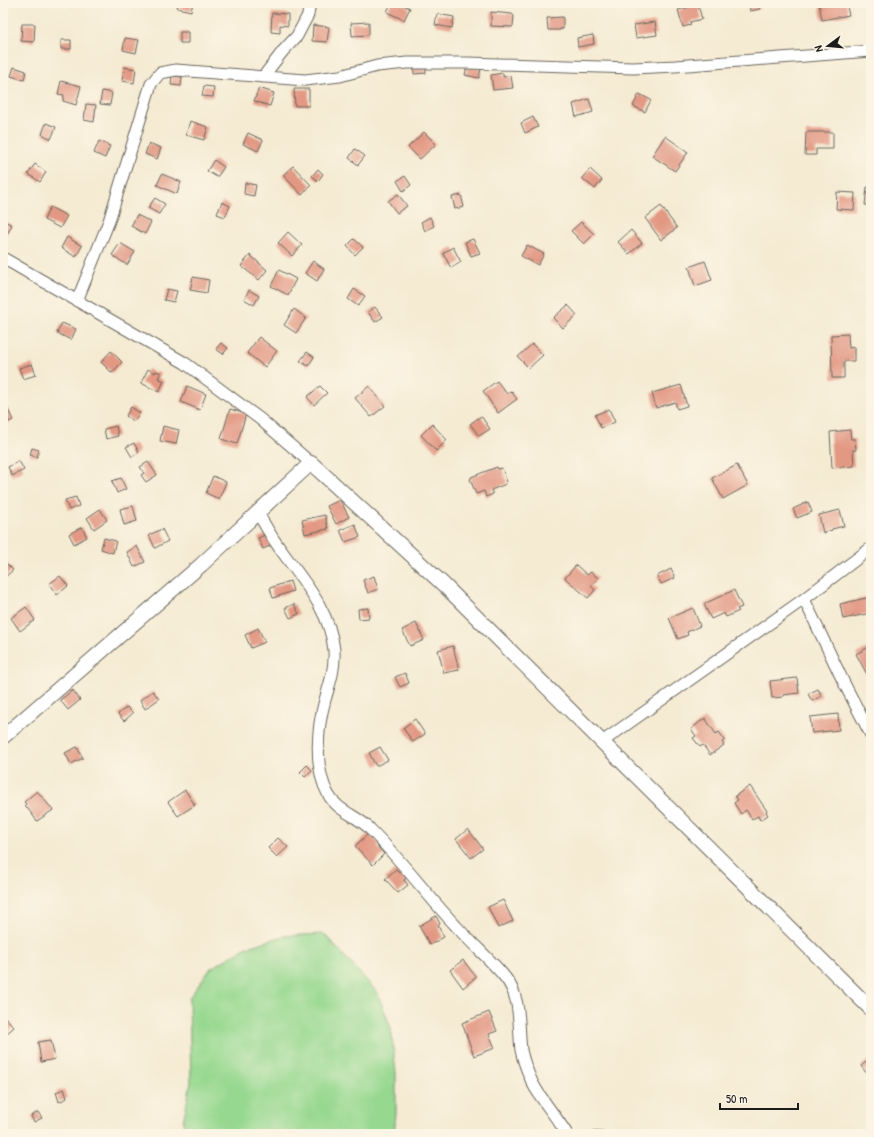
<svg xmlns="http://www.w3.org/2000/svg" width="874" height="1137" font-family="'Patrick Hand',sans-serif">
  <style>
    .green { fill: #96d88f; stroke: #597a56 }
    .building { fill: #e29883 }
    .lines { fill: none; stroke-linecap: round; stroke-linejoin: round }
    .minor-casing { stroke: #68645c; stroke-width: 13 }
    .tertiary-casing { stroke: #68645c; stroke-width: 16 }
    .minor { stroke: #fff; stroke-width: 11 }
    .tertiary { stroke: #fff; stroke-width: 14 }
  </style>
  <rect width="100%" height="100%" fill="#fcf5e5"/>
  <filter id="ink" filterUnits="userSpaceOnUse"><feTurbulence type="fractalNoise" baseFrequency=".025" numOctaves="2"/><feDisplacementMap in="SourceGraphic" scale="8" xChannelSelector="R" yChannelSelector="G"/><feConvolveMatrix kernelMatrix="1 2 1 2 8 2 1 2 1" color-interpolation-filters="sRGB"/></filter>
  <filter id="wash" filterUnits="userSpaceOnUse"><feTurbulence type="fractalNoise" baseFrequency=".012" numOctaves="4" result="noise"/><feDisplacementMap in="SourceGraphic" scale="16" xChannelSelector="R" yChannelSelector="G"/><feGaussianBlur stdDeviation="0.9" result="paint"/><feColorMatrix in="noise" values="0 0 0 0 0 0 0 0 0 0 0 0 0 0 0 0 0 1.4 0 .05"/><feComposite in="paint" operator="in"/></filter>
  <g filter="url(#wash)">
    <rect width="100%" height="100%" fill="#f5ebd3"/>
    <!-- green -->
    <path class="green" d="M324 934 377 992 391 1028 396 1073V1113L394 1134H187L183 1122 191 1082 189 998 211 968 247 947 284 936Z"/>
    <g id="blocks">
      <!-- building -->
      <path class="building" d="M178 3H193L191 11 177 8Z
        M391 3H398L410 8 404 20 387 12Z
        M749 3H759L760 9 750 11Z
        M819 3H846L849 15 822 20Z
        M698 5 702 19 690 22 691 25 683 27 678 10Z
        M491 12 512 14 514 16 513 26 512 27 491 26Z
        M272 13 288 14V26L280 25V33L271 32Z
        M437 14 454 17 452 28 435 25Z
        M563 17V29H560V30H548L547 18Z
        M369 22V35L352 36 351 23Z
        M655 22 657 35 636 38 634 25Z
        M22 24H35L34 42 21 41Z
        M313 25 329 27 327 42 312 41Z
        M180 32H188V43H180Z
        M593 35 594 44 578 47 577 38Z
        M125 38 139 40 136 53 123 50Z
        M61 40H71V49H61Z
        M425 61 426 73 414 74 413 62Z
        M467 66 481 69 479 78 465 75Z
        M14 67 26 71 24 80 11 76Z
        M124 67 136 69 134 83 122 81Z
        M503 73V77L511 76 513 88 493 90 491 75Z
        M172 76 182 77 181 86 171 85Z
        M61 81 81 86 76 105 63 101 64 95 58 94Z
        M204 86 214 87 213 97 202 96Z
        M259 88 274 93 270 106 254 101Z
        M294 89H309V106H295Z
        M102 91 112 93 110 105 100 104Z
        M639 94 651 100 645 112 633 106Z
        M589 99 593 112 576 117 573 104Z
        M86 104 96 105 94 122 84 120Z
        M533 117 538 127 525 133 521 123Z
        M190 121 208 127 204 140 186 135Z
        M46 123 56 127 51 139 42 134Z
        M424 132 436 144 420 159 408 147Z
        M806 132H833V149H816V155H805Z
        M248 133 263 140 258 151 243 144Z
        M665 136 688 152 675 171 652 156Z
        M99 141 110 146 105 158 94 153Z
        M149 143 161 148 157 159 145 154Z
        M355 149 365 156 358 165 349 158Z
        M214 160 224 167 217 177 207 171Z
        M35 164 46 172 40 182 28 174Z
        M293 166 311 185 302 195 283 175Z
        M318 169 323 174 318 181 312 176Z
        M590 169 602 180 595 189 582 178Z
        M162 174 181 182 177 194 157 185Z
        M405 176 411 185 403 191 397 181Z
        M245 183 256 185 254 196 244 194Z
        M867 187 871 188V205H865Z
        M837 192 855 193 854 210 836 209Z
        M398 194 407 206 397 213 388 201Z
        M461 195 464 207 455 209 452 197Z
        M155 198 165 204 159 214 148 208Z
        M222 202 230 206 225 217 217 214Z
        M661 206 677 228 661 240 645 218Z
        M50 207 67 216 60 228 44 220Z
        M137 215 151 222 145 234 131 226Z
        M430 217 434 226 425 231 421 222Z
        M3 220 12 225 7 234 3 231Z
        M581 222 594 234 584 244 571 231Z
        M631 230 642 243 629 254 618 242Z
        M288 232 302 245 292 256 278 243Z
        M67 237 82 246 76 257 61 248Z
        M354 239 363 247 355 255 347 246Z
        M473 239 480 253 471 256 465 242Z
        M120 243 135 252 127 265 112 255Z
        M527 245 544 254 538 265 521 256Z
        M453 247 461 262 451 268 443 253Z
        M250 255 267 270 259 280 241 266Z
        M313 261 324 269 317 281 305 273Z
        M705 261 712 280 695 286 689 267Z
        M279 270 296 279 288 295 271 286Z
        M193 277 209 280 207 293 190 290Z
        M167 289 177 291 174 302 164 300Z
        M354 289 365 296 358 306 348 299Z
        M249 290 259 296 254 305 244 299Z
        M568 305 577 315 563 328 553 318Z
        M375 307 383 317 375 322 368 312Z
        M294 309 306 318 296 333 284 325Z
        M62 323 76 329 71 340 57 333Z
        M848 334 849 348 854 347V361H844V378H832L831 335Z
        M259 337 277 351 265 367 247 353Z
        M221 343 228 348 223 354 216 349Z
        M532 344 543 355 529 368 518 357Z
        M111 351 122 362 112 373 101 362Z
        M307 352 314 357 308 366 300 361Z
        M32 364 36 375 23 379 19 368Z
        M148 369 155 373 156 371 161 373 158 378 164 381 159 392 141 383Z
        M497 381 507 394 511 391 517 399 498 413 483 391Z
        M681 385 687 406 677 409 675 402 656 408 652 393Z
        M187 386 206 394 200 410 181 402Z
        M320 386 327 393 314 405 307 397Z
        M369 386 385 406 371 417 355 398Z
        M6 406 13 420 3 425V408Z
        M131 407 140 413 134 421 126 416Z
        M230 409 246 414 237 444 221 439Z
        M609 409 615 422 601 428 595 415Z
        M481 416 490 429 479 436 470 424Z
        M432 424 447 440 436 451 421 435Z
        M116 426 118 436 106 439 104 429Z
        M163 426 179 430 176 444 160 441Z
        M850 430 851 439H855L856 450H853L854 466 832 468 830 432Z
        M134 443 139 452 132 457 126 447Z
        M32 448 39 450 37 457 30 455Z
        M19 461 24 470 12 476 8 467Z
        M148 462 157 475 146 482 141 475 144 473 140 467Z
        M737 465 748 485 723 499 712 478Z
        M497 467 498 469 502 468 507 482 506 483V484L491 490 493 494 486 497 484 491 476 494 470 479H471V477Z
        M213 476 226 482 219 499 206 493Z
        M121 478 126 489 117 493 112 481Z
        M76 497 79 506 69 510 65 500Z
        M340 500 349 517 336 524 327 506Z
        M808 502 812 512 797 518 793 509Z
        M133 506 137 521 124 525 120 509Z
        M100 509 107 520 94 529 87 518Z
        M840 510 844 526 832 529V530L823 533 819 515Z
        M325 515 328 529 305 534 302 520Z
        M355 524 360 537 345 542 340 530Z
        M82 527 87 537 74 544 69 534Z
        M162 529 168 541 155 548 149 535Z
        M267 534 272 545 263 549 258 538Z
        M104 538 116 541 113 553 101 549Z
        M137 546 145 562 134 567 127 552Z
        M5 562 13 570 3 579V564Z
        M576 565 587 575 591 572 598 578 591 586 595 590 588 598 565 578Z
        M671 569 675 578 661 584 657 576Z
        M60 576 68 586 57 595 49 584Z
        M374 576 378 589 368 593 363 580Z
        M290 581 293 591 273 598 270 588Z
        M734 590 742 607 737 609 739 611 726 617 724 613 711 619 704 604Z
        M870 597 871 613 843 619 840 604Z
        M294 604 299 614 290 618 285 608Z
        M26 607 35 620 20 631 11 618Z
        M368 608 369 618 359 619 358 609Z
        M693 608 700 626 687 632 688 635 678 639 669 618Z
        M416 623 424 640 410 646 402 630Z
        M258 628 265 642 251 648 245 635Z
        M453 646 459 670 444 673 438 650Z
        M871 646V680H870L856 654Z
        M405 673 409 683 400 687 395 677Z
        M797 678 799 693 783 695V697L772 698 770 681Z
        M818 689 822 696 812 701 808 694Z
        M73 690 80 700 68 710 60 700Z
        M153 691 159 699 145 709 140 700Z
        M127 707 133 713 124 721 118 714Z
        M838 714 839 730 812 733 810 717Z
        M705 718 716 734 719 732 725 740 722 742 724 745 710 755 703 745 700 747 693 738 696 736 691 729Z
        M415 719 425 734 413 742 403 728Z
        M77 747 83 758 71 764 65 753Z
        M380 747 388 760 376 766 369 753Z
        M307 765 312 770 305 777 300 772Z
        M750 786 767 811 766 812 768 815 760 820 758 816 752 819 746 810 741 814 734 803 738 800 735 796Z
        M185 790 195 805 178 816 168 802Z
        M37 791 53 810 37 821 25 805 26 804 24 802Z
        M468 829 483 849 471 858 456 839Z
        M369 833 379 844 377 846 384 854 373 865 355 846Z
        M278 838 288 847 277 857 268 848Z
        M396 869 401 874 402 873 406 878 404 880 408 885 398 893 385 879Z
        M503 900 513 921 498 928 488 907Z
        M436 916 440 924 438 926 444 937 430 945 419 926Z
        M463 960 476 977 463 988 450 970Z
        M489 1012 497 1031 489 1034 495 1048 474 1056 462 1023Z
        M6 1018 14 1027 4 1036 3 1021Z
        M51 1040 55 1059 41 1062 38 1042Z
        M871 1058V1079L861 1066Z
        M64 1089 67 1098 59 1102 56 1092Z
        M38 1112 42 1118 34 1122 31 1116Z
        M603 1131V1134H591V1132Z"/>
    </g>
  </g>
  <g filter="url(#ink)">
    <use href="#blocks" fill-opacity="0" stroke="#68645c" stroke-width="1"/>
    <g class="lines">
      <!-- minor casing -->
      <g class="minor-casing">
        <path id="minor" d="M263 77 283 51 297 36 308 15 310 3
          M3 258 185 363 260 419 311 463
          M77 301 109 221 151 84 160 73 176 70 305 80 340 76 377 66 407 63H467L633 68 675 66 871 51
          M258 513C265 525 272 538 281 550 303 581 330 610 334 650 335 670 330 682 325 700 317 728 314 768 328 794 337 811 358 816 370 829 401 860 426 894 456 926 471 943 490 959 504 976 522 997 518 1025 521 1050 523 1060 528 1073 532 1082 541 1100 556 1116 567 1134
          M804 599 844 683 871 735
          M602 742 804 599 871 548"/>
      </g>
      <!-- tertiary casing -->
      <g class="tertiary-casing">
        <path id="tertiary" d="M3 737 201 565 311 463 444 585 871 1009"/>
      </g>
      <!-- minor -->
      <use href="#minor" class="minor"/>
      <!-- tertiary -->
      <use href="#tertiary" class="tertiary"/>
    </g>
  </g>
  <!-- margin -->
  <rect width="874" height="1137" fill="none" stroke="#fcf5e5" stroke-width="16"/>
  <!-- north arrow -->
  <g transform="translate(828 46) rotate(254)" stroke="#fcf5e5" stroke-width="3" paint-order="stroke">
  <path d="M0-3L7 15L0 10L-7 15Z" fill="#1c1c1c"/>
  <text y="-6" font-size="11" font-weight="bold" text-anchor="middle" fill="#1c1c1c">N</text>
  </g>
  <!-- scale -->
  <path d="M720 1103v6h78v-6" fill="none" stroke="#1c1c1c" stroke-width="2"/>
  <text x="726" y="1103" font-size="12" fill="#1c1c1c" stroke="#fcf5e5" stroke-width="3" paint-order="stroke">50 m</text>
</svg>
